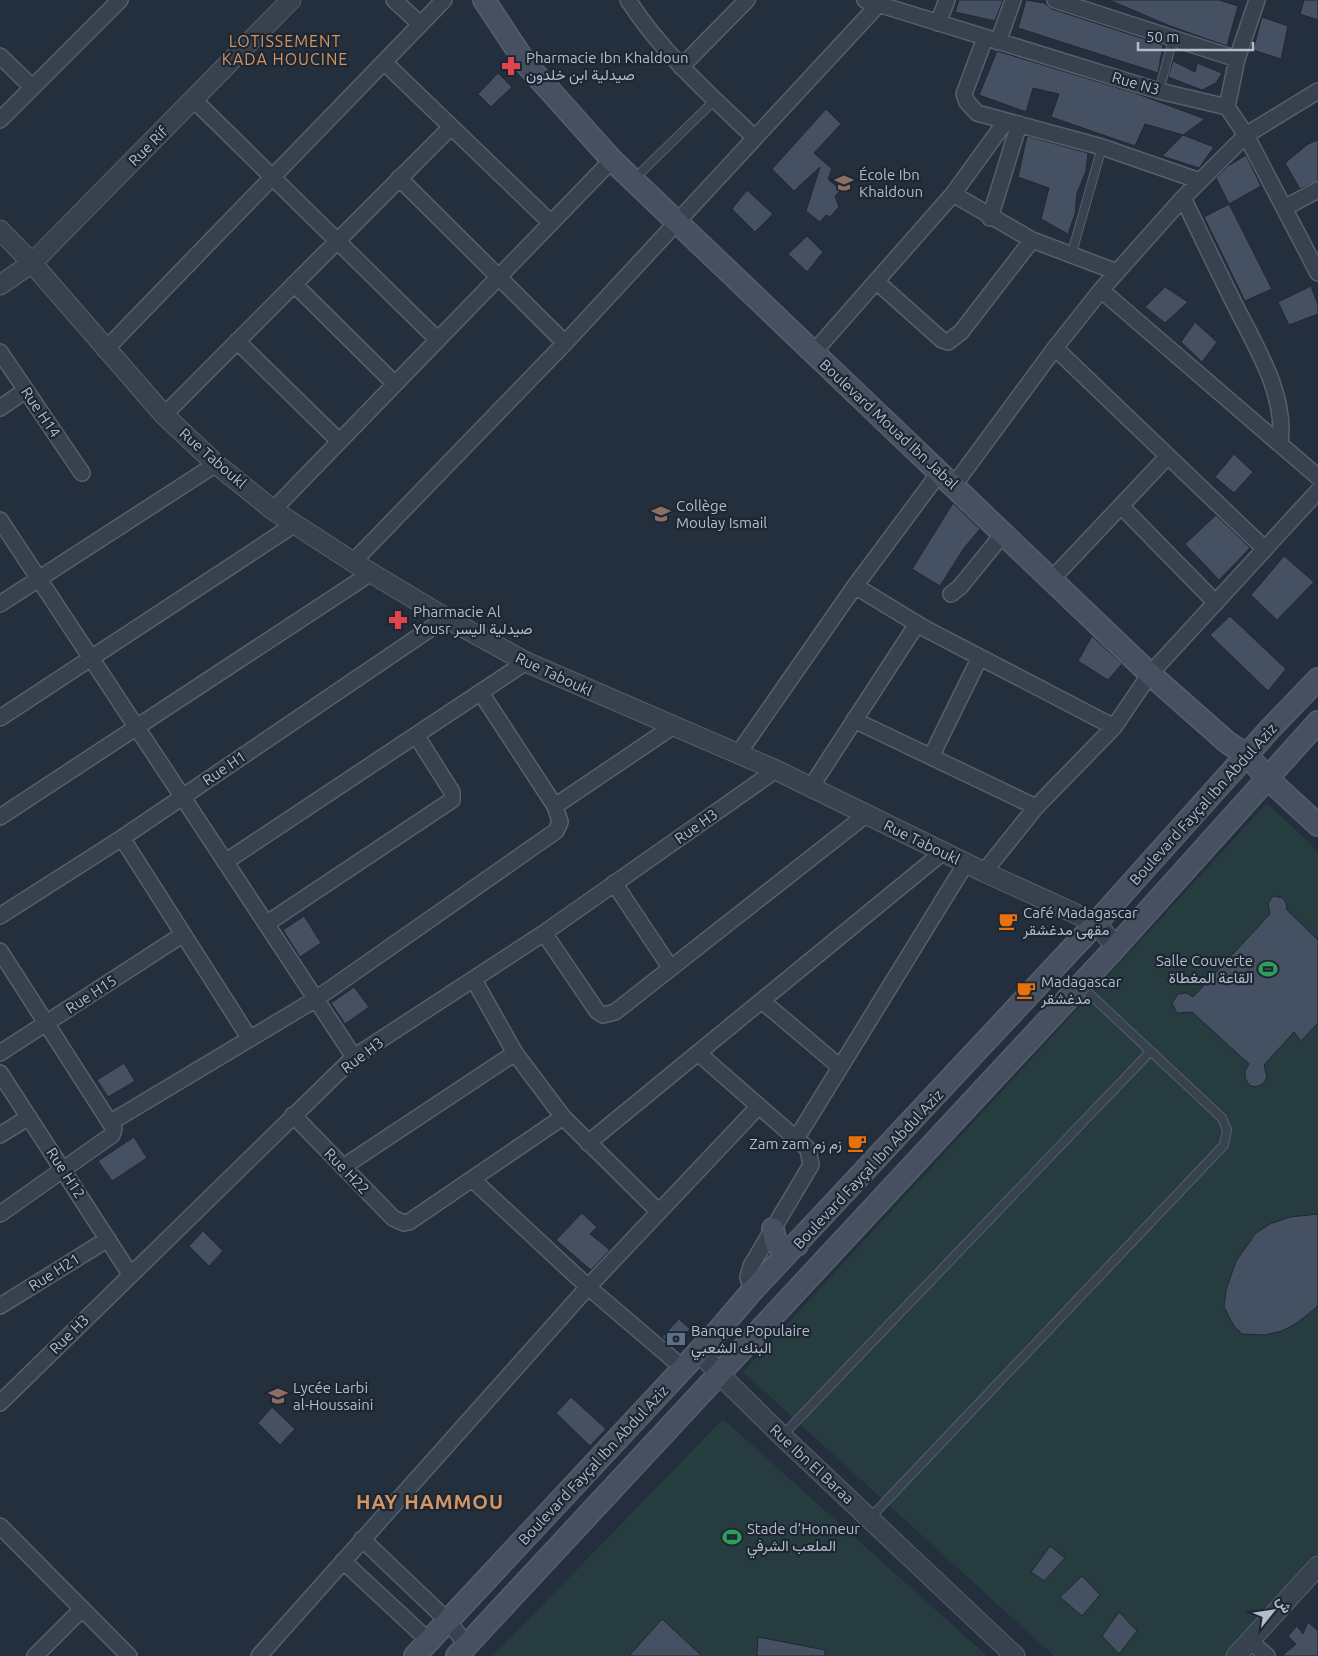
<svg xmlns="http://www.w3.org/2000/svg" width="1318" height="1656" font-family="Ubuntu,Vazirmatn,sans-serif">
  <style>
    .green { fill: #263c3f }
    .building { fill: #455162; stroke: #1f2835 }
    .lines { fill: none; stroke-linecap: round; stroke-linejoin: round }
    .service-casing { stroke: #565f6c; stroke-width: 10 }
    .minor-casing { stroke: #565f6c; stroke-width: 18 }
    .tertiary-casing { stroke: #565f6c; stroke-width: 21 }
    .secondary-casing { stroke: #565f6c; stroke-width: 24 }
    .service { stroke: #38414e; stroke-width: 8 }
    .minor { stroke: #38414e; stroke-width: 15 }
    .tertiary { stroke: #38414e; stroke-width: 19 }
    .secondary { stroke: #465061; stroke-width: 21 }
    .labels { text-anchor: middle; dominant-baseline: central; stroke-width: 4.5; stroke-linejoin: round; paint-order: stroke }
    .poi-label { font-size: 15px; fill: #b4bcc9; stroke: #1d2633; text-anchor: start }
    .street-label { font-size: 15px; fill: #b4bcc9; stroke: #1d2633 }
    .neighbourhood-label { font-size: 16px; letter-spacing: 1px; fill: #d59563; stroke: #1d2633 }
    .district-label { font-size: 20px; font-weight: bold; letter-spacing: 1px; fill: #d59563; stroke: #1d2633 }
  </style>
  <rect width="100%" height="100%" fill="#242f3e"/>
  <!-- green -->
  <path class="green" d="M1267 803 1318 851V1557L1226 1656H1054L743 1372Z
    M723 1419 987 1656H493Z"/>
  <!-- building -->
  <path class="building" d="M959 0H1003L995 21 955 12Z
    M1026 0 1044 3 1052 9 1163 45 1158 73 1018 28Z
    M1109 0H1219L1238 6 1227 46 1170 26Z
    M1304 0H1318V20L1300 14Z
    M1262 17 1288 26 1281 59 1253 50Z
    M997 51 1135 93 1205 119 1183 135 1145 124 1135 146 1051 117 1059 94 1033 88 1026 112 979 95Z
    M1173 61 1195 72 1197 63 1222 73 1216 83 1202 90 1168 77Z
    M498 73 512 87 491 107 478 94Z
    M826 109 841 124 814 153 832 169 828 179 841 190 835 196 839 207 830 217 826 215 820 222 806 211 820 167 794 191 772 169Z
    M1183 135 1214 147 1199 168 1162 156Z
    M1027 136 1088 153 1086 171 1077 193 1075 214 1068 234 1041 219 1049 188 1018 177Z
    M1318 140V181L1300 189 1285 163 1308 144Z
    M1246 155 1261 186 1229 204 1216 178 1228 166Z
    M747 190 773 214 755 232 732 209Z
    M1229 204 1272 289 1245 301 1204 217Z
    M807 236 823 252 807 272 788 254Z
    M1311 286 1318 305V314L1289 325 1278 302Z
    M1165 287 1188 302 1165 323 1145 307Z
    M1195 322 1217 342 1202 362 1181 342Z
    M1234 454 1253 472 1234 493 1215 477Z
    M953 503 980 529 964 548 940 586 912 569Z
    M1216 515 1250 548 1219 580 1185 544Z
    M1284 556 1314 582 1277 620 1251 595Z
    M1230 616 1286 669 1268 691 1210 635Z
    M1092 636 1122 664 1108 680 1078 661Z
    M1273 896 1283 898 1286 903 1287 910 1318 940V1023L1301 1041 1294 1032 1264 1065 1267 1077 1263 1084 1255 1087 1249 1085 1245 1078V1071L1249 1064 1192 1012 1177 1013 1172 1003 1178 994 1186 993 1193 997 1270 914 1268 903Z
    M304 916 321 943 300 957 283 930Z
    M354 987 369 1007 345 1024 331 1003Z
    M124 1063 135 1081 108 1097 97 1080Z
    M134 1137 147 1158 112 1181 98 1161Z
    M582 1213 597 1227 590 1234 610 1250 591 1270 556 1240Z
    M1318 1214V1306L1297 1323 1282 1331 1265 1335 1242 1334 1234 1326 1224 1307 1226 1290 1236 1261 1256 1233 1270 1224 1290 1217Z
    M203 1231 223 1251 209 1266 189 1246Z
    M679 1319 690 1329 673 1347 662 1337Z
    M571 1397 606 1429 590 1446 556 1413Z
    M272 1407 295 1429 280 1445 258 1423Z
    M1050 1546 1065 1558 1044 1581 1031 1572Z
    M1082 1576 1100 1595 1082 1616 1060 1597Z
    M1119 1612 1137 1631 1119 1654 1102 1636Z
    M662 1619 702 1656H629Z
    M1308 1622 1318 1631V1656H1282L1296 1644 1288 1636 1297 1626 1303 1634Z
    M758 1637 825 1650V1656H757Z"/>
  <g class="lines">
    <!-- service casing -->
    <g class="service-casing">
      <path id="service" d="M1159 91 1173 39
        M634 179 715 100
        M1071 256 1102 147
        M782 1436 1151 1051
        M870 1518 1224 1145 1227 1130 1222 1118 1081 986"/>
    </g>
    <!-- minor casing -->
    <g class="minor-casing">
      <path id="minor" d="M394 0 420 24
        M628 0C662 53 710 95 755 138
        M865 0 1159 91 1227 107 1246 135 1318 273
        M1055 0 1237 59
        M938 23 947 0
        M985 38 964 94 967 102 977 113 1102 147 1200 181
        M998 42 1013 0
        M0 56 32 87
        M384 62 551 223
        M681 67 747 0
        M194 100 438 340
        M1227 107 1237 59 1257 0
        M0 120 120 0
        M399 178 565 343
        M953 194 1032 240 1117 272
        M1183 198C1200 233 1216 267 1233 301 1254 344 1287 394 1280 443
        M1284 208 1318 190
        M990 218 1019 124
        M877 282 942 340 948 342 961 332 1032 240
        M294 284 395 384
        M1101 290 1318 477
        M237 341 339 441
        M1055 348 1265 549
        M105 350 444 0
        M0 352 82 473
        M813 353 953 194 1006 121
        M0 408 26 390
        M164 415 451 127
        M954 485 1055 348 1101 290 1183 198 1246 135 1318 91
        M1121 506 1216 603
        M273 510 612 160
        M0 520 354 1057
        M353 562 565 343 879 4 880 0
        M1051 580 1168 456
        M855 586 924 628 1114 727
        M951 594 960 587 1003 534
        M0 604 216 464
        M0 718 295 524
        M854 720 1036 807
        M738 754 855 586 940 472
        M931 757 980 657
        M811 787 917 624
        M555 806 672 727
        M0 817 371 573
        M122 838 250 1039
        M225 862 526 662
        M984 872 1036 807 1114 727 1150 674 1318 491
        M614 883 670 967
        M0 916 122 838 446 618
        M266 924 452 800V792L416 735
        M544 933 597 1011 603 1015 615 1012 867 814
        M0 951 114 1129 112 1135 0 1214
        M474 980 515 1053 563 1117 659 1212
        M762 1001 840 1067
        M0 1053 182 935
        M698 1053 808 1149 811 1165 751 1266 748 1277 752 1291
        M0 1073 130 1274
        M293 1115 393 1218 404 1223 409 1222 563 1117
        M111 1122 316 999 556 831 560 822 555 806 481 693
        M0 1135 29 1117
        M796 1139 966 863
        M588 1143 943 852
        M343 1167 515 1053
        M473 1180 588 1287 683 1368
        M0 1306 108 1239
        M0 1403 354 1057 544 933 776 770
        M0 1526 129 1656
        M362 1539 448 1621 467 1645
        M343 1561 429 1641
        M1250 1641 1267 1656
        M35 1656 82 1609
        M259 1656 588 1287 759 1106"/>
    </g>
    <!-- tertiary casing -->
    <g class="tertiary-casing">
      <path id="tertiary" d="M0 230 32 263 164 415 216 464 273 510 353 562 446 618 526 662 776 770 984 872 1096 923 1116 947
        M0 285 32 263 291 0
        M699 1351 719 1374 782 1436 1015 1656
        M1236 1656 1318 1566"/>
    </g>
    <!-- secondary casing -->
    <g class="secondary-casing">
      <path id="secondary" d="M484 0 527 65 612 160 1150 674 1228 743 1247 755 1267 778 1318 825
        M773 1229 776 1243 786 1249 797 1245
        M415 1656 718 1331 752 1291 1096 923 1269 730 1318 679
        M457 1656 1116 947 1318 722"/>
    </g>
    <!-- service -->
    <use href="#service" class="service"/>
    <!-- minor -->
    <use href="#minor" class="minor"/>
    <!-- tertiary -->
    <use href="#tertiary" class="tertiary"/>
    <!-- secondary -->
    <use href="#secondary" class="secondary"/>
  </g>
  <!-- icons -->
  <defs>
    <g id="pharmacy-bare" transform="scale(1.5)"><path d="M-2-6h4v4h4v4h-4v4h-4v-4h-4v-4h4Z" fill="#e0444e" stroke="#1d2633" stroke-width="2.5" paint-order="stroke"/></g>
    <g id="school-bare" transform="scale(1.5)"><path d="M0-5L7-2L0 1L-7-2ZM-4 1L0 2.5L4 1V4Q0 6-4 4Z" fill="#8d6e63" stroke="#1d2633" stroke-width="2.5" paint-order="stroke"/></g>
    <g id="cafe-bare" transform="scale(1.5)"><path d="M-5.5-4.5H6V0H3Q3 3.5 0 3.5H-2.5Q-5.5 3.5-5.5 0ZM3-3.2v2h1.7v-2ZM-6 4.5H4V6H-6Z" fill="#e8710a" stroke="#1d2633" stroke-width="2.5" paint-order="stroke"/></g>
    <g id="stadium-bare" transform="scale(1.5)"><path d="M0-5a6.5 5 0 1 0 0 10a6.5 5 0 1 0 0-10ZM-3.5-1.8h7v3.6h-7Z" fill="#2e9e5b" stroke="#1d2633" stroke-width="2.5" paint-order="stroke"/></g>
    <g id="bank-bare" transform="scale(1.5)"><path d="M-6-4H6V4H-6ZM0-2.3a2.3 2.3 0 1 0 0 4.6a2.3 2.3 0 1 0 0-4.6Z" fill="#5c6f8a" stroke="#1d2633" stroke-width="2.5" paint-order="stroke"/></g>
  </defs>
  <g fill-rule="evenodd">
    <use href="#pharmacy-bare" x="511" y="66"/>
    <use href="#school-bare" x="844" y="183"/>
    <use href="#school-bare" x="661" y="514"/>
    <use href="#pharmacy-bare" x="398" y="620"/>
    <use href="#cafe-bare" x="1008" y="921"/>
    <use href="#stadium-bare" x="1268" y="969"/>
    <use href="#cafe-bare" x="1026" y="990"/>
    <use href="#cafe-bare" x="857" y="1143"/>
    <use href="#bank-bare" x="676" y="1339"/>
    <use href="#school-bare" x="278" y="1396"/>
    <use href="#stadium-bare" x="732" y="1537"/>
  </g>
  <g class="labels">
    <!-- poi labels -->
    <g class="poi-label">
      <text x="526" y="57">Pharmacie Ibn Khaldoun<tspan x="526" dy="17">صيدلية ابن خلدون</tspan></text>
      <text x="859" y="174">École Ibn<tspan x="859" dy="17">Khaldoun</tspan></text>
      <text x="676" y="505">Collège<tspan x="676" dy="17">Moulay Ismail</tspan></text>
      <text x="413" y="611">Pharmacie Al<tspan x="413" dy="17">Yousr صيدلية اليسر</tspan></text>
      <text x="1023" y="912">Café Madagascar<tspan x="1023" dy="17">مقهى مدغشقر</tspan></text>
      <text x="1253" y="960" text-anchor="end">Salle Couverte<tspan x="1253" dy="17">القاعة المغطاة</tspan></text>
      <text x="1041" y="981">Madagascar<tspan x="1041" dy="17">مدغشقر</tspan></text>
      <text x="842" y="1143" text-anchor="end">Zam zam زم زم</text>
      <text x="691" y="1330">Banque Populaire<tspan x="691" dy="17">البنك الشعبي</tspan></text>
      <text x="293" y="1387">Lycée Larbi<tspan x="293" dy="17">al-Houssaini</tspan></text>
      <text x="747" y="1528">Stade d’Honneur<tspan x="747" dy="17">الملعب الشرفي</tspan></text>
    </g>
    <!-- street labels -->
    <g class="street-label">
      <text transform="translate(1136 83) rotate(16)">Rue N3</text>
      <text transform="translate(148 146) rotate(-45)">Rue Rif</text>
      <text transform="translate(41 412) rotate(56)">Rue H14</text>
      <text transform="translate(889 424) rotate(43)">Boulevard Mouad Ibn Jabal</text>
      <text transform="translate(213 458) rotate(41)">Rue Taboukl</text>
      <text transform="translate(554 674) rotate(25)">Rue Taboukl</text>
      <text transform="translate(224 768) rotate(-34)">Rue H1</text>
      <text transform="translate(1203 804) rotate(-48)">Boulevard Fayçal Ibn Abdul Aziz</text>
      <text transform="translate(696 826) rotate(-35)">Rue H3</text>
      <text transform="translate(922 842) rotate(26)">Rue Taboukl</text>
      <text transform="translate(91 994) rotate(-33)">Rue H15</text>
      <text transform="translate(362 1055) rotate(-37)">Rue H3</text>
      <text transform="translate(868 1169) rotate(-47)">Boulevard Fayçal Ibn Abdul Aziz</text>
      <text transform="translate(347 1171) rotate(46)">Rue H22</text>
      <text transform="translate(66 1173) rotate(57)">Rue H12</text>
      <text transform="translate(54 1272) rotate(-32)">Rue H21</text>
      <text transform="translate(69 1334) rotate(-45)">Rue H3</text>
      <text transform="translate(812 1464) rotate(43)">Rue Ibn El Baraa</text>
      <text transform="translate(593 1465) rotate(-47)">Boulevard Fayçal Ibn Abdul Aziz</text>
    </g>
    <!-- neighbourhood labels -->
    <g class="neighbourhood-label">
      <text x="285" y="41">LOTISSEMENT<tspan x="285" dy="18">KADA HOUCINE</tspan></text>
    </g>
    <!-- district labels -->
    <g class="district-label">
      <text x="430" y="1501">HAY HAMMOU</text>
    </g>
  </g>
  <!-- north arrow -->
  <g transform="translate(1273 1611) rotate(60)" stroke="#1d2633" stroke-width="4" paint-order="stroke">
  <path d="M0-4L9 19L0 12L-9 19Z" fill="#b4bcc9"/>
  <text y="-8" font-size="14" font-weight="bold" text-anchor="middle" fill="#b4bcc9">ش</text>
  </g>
  <!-- scale -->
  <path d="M1138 42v8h115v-8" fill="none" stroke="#b4bcc9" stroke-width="2.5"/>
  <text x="1146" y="42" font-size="15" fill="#b4bcc9" stroke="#1d2633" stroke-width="4" paint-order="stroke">50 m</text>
</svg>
